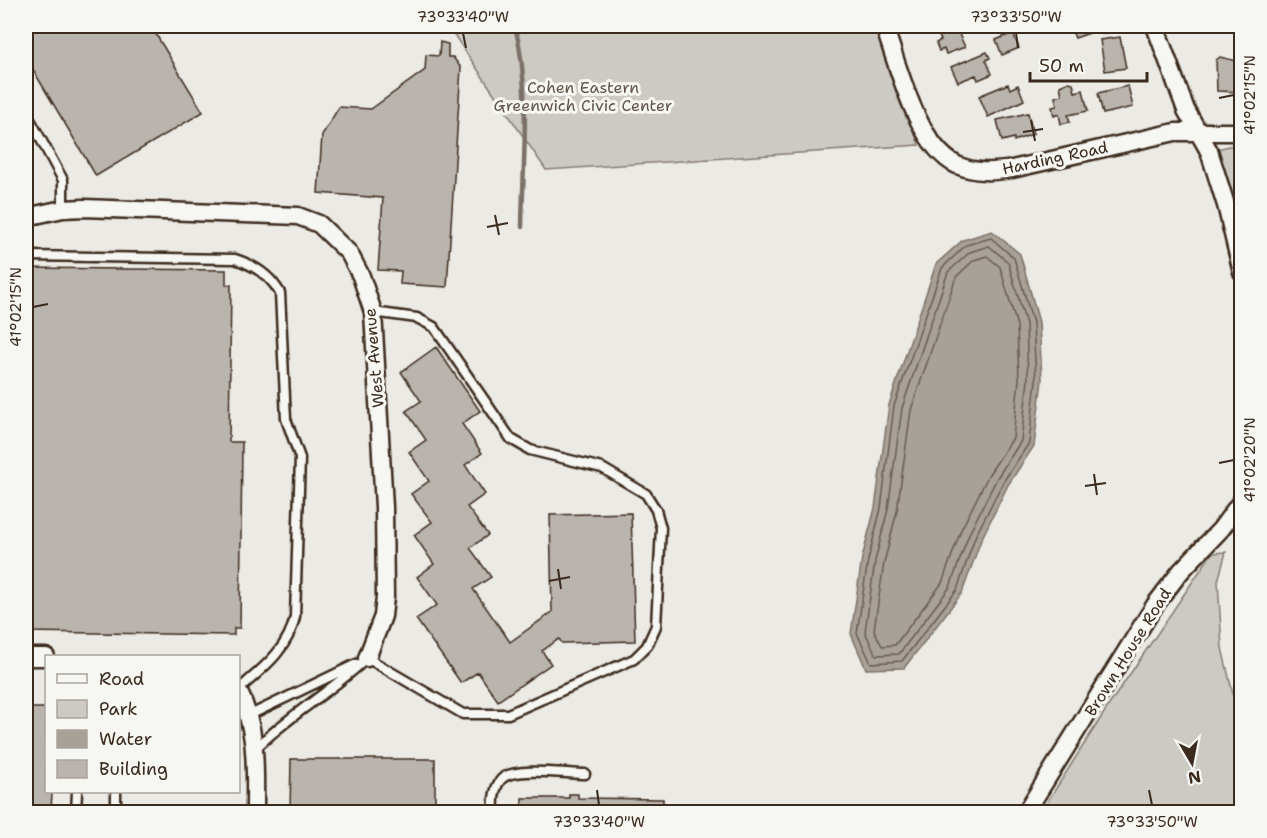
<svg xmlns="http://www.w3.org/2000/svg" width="1267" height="838" font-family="'Shantell Sans',sans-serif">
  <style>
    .green { fill: #cdcac4; stroke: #847a71; stroke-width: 1.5 }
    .water { fill: #a8a198; stroke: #7c7167; stroke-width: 1.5 }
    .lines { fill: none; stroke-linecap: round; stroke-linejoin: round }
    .shore { stroke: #675a4f; stroke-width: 1.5 }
    .stream { stroke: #7c7167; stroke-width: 4.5 }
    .building { fill: #bab4ae; stroke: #3b2a1e; stroke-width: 1.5 }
    .service-casing { stroke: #3b2a1e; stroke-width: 13 }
    .minor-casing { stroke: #3b2a1e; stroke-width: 21 }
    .service { stroke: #f6f6f2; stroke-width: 8 }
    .minor { stroke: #f6f6f2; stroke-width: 16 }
    .ticks { fill: none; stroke: #3b2a1e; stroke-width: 2 }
    .labels { text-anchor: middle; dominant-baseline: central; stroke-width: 6; stroke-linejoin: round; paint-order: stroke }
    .park-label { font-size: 16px; fill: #605248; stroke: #f6f6f2 }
    .street-label { font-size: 16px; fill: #3b2a1e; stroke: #f6f6f2 }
    .neatline { fill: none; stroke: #3b2a1e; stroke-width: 2 }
    .ticks-label { font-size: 15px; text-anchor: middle; fill: #3b2a1e }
  </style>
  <rect width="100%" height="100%" fill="#ebeae5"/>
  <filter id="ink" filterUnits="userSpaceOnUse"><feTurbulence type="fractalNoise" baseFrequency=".0167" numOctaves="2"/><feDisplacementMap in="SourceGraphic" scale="12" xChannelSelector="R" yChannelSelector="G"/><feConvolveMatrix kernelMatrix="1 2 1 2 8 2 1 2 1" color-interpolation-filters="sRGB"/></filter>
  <g filter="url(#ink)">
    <!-- green -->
    <path class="green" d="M448 26H875L919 145 546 170Z
      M1241 143V273L1209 151Z
      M1226 552 1218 581 1222 648 1241 728V812H1041L1109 705 1212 553Z"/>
    <!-- water -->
    <path class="water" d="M992 231 1020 254 1039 322 1042 380 1034 446 1008 485 981 540 962 593 904 668 866 669 851 634 862 558 875 508 889 405 936 264 963 240Z"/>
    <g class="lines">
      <!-- shore -->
      <path class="shore" d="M991 238 1014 258 1033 323 1036 380 1029 443 1003 482 975 537 957 590 902 661 871 663 857 633 868 560 881 508 894 406 942 268 966 245Z
        M989 246 1008 262 1026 324 1028 380 1021 441 997 478 969 534 950 587 899 654 876 655 865 632 875 561 888 509 902 408 948 272 970 252Z
        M987 256 1000 267 1017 326 1019 380 1013 438 989 474 961 530 942 583 895 645 882 646 874 630 884 563 897 511 911 410 956 277 974 260Z"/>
      <!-- stream -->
      <path class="stream" d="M515 26C531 90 523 161 522 227"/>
    </g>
    <!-- building -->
    <path class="building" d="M26 26H151L203 112 96 176 26 58Z
      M1070 26H1121V27L1103 34 1101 29 1075 38Z
      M959 27 961 31 958 32 965 47 946 54 944 49 939 51 936 43 941 40 938 34Z
      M1013 33 1019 48 1002 55 996 40Z
      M1120 37 1126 68 1105 71 1100 40Z
      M440 42 448 44V57H453L461 68 447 287 400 284 401 271 378 270 383 198 318 193 322 135 339 107 371 109 425 70 426 55 439 56Z
      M987 52 990 58 986 60 992 74 978 80 976 75 958 82 951 67Z
      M1238 53H1242V92L1217 91 1216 60 1220 57 1237 61Z
      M1069 82 1073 83 1075 92 1083 90 1088 111 1068 115 1070 122 1061 124 1059 114 1054 116 1052 107 1057 106 1055 97 1062 95 1060 86Z
      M1008 84 1010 89 1018 85 1024 100 988 117 979 96Z
      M1128 86 1133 107 1103 114 1098 93Z
      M1028 113 1033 134 1014 141V138L1002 141 997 120Z
      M26 264V268L226 270V285H231L229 442H242L240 628H234V635L26 632Z
      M436 347 480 411 462 424 482 453 465 465 485 494 467 507 488 535 470 548 491 577 473 589 510 642 552 612 550 515 631 513 635 641 562 643 559 639 542 651 551 664 498 701 478 672 461 683 416 619 437 605 417 577 434 564 414 535 432 522 411 494 429 481 409 452 426 440 406 411 421 401 401 372Z
      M26 708H46V792H52L51 812H26Z
      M291 759H435V812H290Z
      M569 794H578V798L663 799V812H522V798H569Z"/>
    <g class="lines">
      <!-- service casing -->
      <g class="service-casing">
        <path id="service" d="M26 112 63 180V209
          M26 256 235 259C254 265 270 275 280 293L286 419 300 458 295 617C288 650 262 669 238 690
          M367 658 463 714H508L634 659 647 646 656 626 661 528 656 510 646 494 602 468 530 450 511 439 434 327 417 318 373 312
          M250 715 356 664
          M255 749C289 715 332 691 367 658
          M116 792V812
          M76 812 77 792
          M494 812C493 801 494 784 504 777 519 767 567 774 585 774"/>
      </g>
      <!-- minor casing -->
      <g class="minor-casing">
        <path id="minor" d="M884 26C898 65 917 146 957 165 975 173 993 172 1012 169L1175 132H1242
          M1155 26 1186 110 1209 151 1226 205 1242 272
          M26 217 63 209 84 208 298 216 319 224 349 253 361 276 373 312 384 507 385 597 383 616 367 658
          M26 657H46
          M238 690C258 730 255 769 255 812
          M1026 812 1155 605 1181 571 1221 529 1242 500"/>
      </g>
      <!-- service -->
      <use href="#service" class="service"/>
      <!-- minor -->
      <use href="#minor" class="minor"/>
    </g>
  </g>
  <!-- ticks -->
  <path class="ticks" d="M463 33 466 48M1016 33 1018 48M1219 98 1234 95M1031 120 1035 141M1023 132 1043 129M495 215 499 235M487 227 508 223M33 307 48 304M1219 463 1234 460M1094 474 1097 495M1085 486 1106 483M558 569 561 589M549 581 570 577M597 790 599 805M1149 790 1152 805"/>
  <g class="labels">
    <!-- park labels -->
    <g class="park-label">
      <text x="583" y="87">Cohen Eastern<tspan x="583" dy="18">Greenwich Civic Center</tspan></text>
    </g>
    <!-- street labels -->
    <g class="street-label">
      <text transform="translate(1055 158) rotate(-12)">Harding Road</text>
      <text transform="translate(374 358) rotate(-95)">West Avenue</text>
      <text transform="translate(1128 652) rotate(-58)">Brown House Road</text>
    </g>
  </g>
  <!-- margin -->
  <rect width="1267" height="838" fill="none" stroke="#f6f6f2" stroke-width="66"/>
  <!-- legend -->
  <rect x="45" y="655" width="195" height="138" fill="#f6f6f2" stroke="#aba49d" stroke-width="1.5"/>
  <rect x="57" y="674" width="30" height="9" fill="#f6f6f2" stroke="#aba49d" stroke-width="1.5"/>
  <text x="99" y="685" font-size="18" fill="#3b2a1e">Road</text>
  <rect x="57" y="700" width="30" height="18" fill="#cdcac4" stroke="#aba49d" stroke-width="1.5"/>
  <text x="99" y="715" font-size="18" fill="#3b2a1e">Park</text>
  <rect x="57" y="730" width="30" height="18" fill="#a8a198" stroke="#aba49d" stroke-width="1.5"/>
  <text x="99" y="745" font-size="18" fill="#3b2a1e">Water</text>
  <rect x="57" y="760" width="30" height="18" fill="#bab4ae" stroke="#aba49d" stroke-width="1.5"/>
  <text x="99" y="775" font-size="18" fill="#3b2a1e">Building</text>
  <!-- north arrow -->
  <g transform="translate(1192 763) rotate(170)" stroke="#f6f6f2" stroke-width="4.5" paint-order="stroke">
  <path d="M0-4.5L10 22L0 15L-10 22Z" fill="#3b2a1e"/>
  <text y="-9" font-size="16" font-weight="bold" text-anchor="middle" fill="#3b2a1e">N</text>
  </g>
  <!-- scale -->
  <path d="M1030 72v9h117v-9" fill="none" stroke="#3b2a1e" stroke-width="3"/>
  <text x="1039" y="72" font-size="18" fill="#3b2a1e" stroke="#f6f6f2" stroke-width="4.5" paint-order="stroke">50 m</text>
  <rect x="33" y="33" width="1201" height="772" class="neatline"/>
  <g class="ticks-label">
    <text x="463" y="22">73°33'40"W</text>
    <text x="1016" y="22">73°33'50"W</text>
    <text transform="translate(1250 95) rotate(-90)" y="5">41°02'15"N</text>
    <text transform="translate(16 307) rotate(-90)" y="5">41°02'15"N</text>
    <text transform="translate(1250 460) rotate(-90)" y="5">41°02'20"N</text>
    <text x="599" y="827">73°33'40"W</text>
    <text x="1152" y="827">73°33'50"W</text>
  </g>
</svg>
